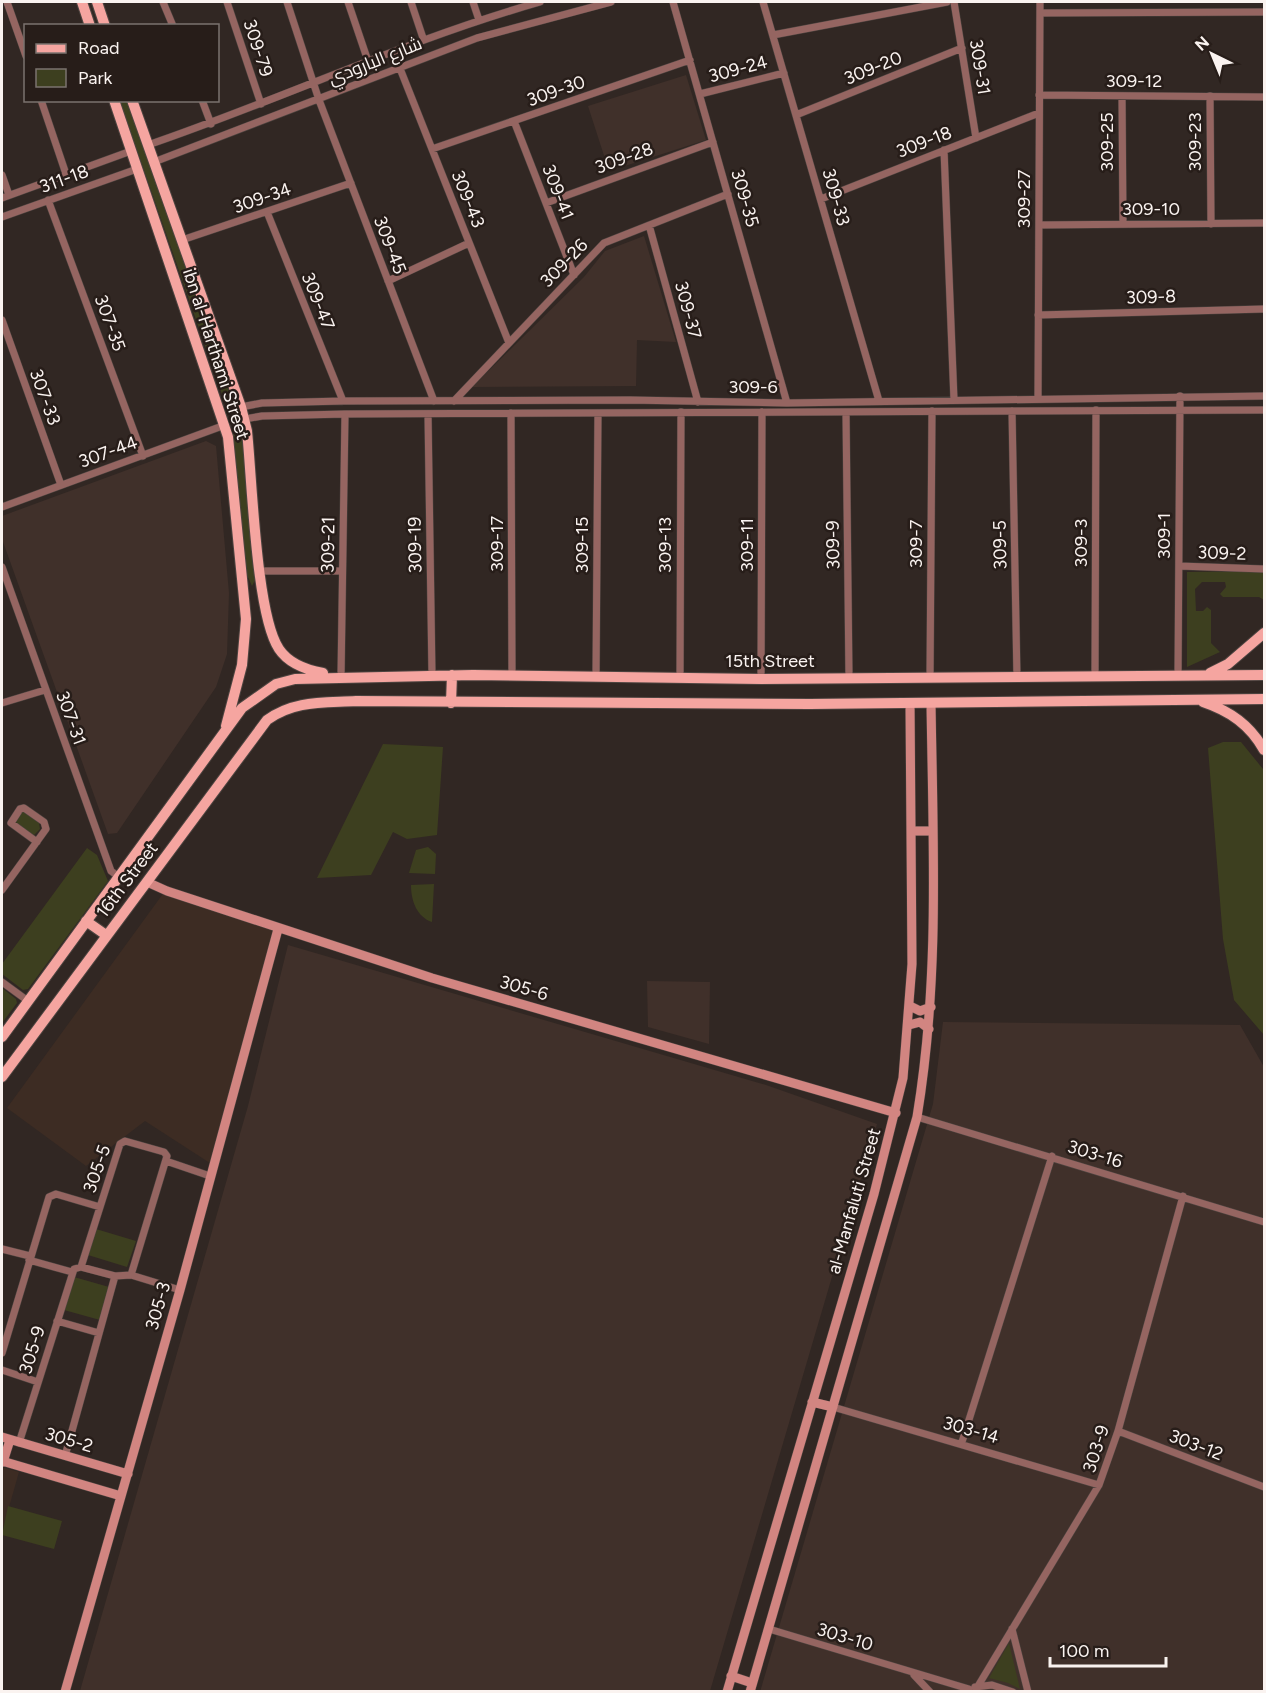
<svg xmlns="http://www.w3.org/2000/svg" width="1266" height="1693" font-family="Figtree,Cairo,sans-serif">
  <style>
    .commercial { fill: #3d2c23 }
    .built { fill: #40302a }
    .green { fill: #3d3f1f }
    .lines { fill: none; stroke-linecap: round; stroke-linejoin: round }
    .street-casing { stroke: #4d4440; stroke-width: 8 }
    .secondary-casing { stroke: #4d4440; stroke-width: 10 }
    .primary-casing { stroke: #4d4440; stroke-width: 12 }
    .street { stroke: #956561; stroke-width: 7 }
    .secondary { stroke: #d28581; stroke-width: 9 }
    .primary { stroke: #f5a5a0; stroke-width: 10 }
    .labels { text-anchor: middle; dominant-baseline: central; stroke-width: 5; stroke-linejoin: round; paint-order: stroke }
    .street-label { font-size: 18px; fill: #faf3f0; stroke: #271d19 }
  </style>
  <rect width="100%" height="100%" fill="#312723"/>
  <!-- commercial -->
  <path class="commercial" d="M165 891 278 929 213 1165 145 1121 86 1166 7 1108Z
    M2 1467 19 1472 2 1532Z"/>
  <!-- built -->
  <path class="built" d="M686 75 706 140 609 171 588 106Z
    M644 236 676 342 637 340 636 386 472 387 584 277 605 251Z
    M206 441 216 446 229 593 227 654 216 687 117 833 108 834 2 539V516Z
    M288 945 766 1085 877 1124 710 1691H80L248 1106Z
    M647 981 710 982 709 1044 648 1027Z
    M943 1022 1240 1025 1264 1067V1691L760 1692 933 1104Z"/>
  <!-- green -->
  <path class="green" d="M120 101H127L138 130 232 400 227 404 225 403Z
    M234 428 242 430 256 578 252 586 247 575 232 430Z
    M1263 571 1264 600 1259 597H1223L1220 594 1226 587 1225 582H1202L1195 589 1196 611H1203L1207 607 1211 610V643L1220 652 1187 667V572Z
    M1223 742H1241L1263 769 1264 1035 1234 1000 1223 939 1208 748Z
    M383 744 443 747 437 835 407 839 393 832 371 875 317 878Z
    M24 811 39 823 40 829 34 835 23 830 15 821 20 812Z
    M428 847 436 854 435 874 409 873 416 850Z
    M87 848 97 855 108 881 28 989 23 990 2 974V964Z
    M434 884 432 922C417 917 411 901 411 885Z
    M2 988 16 999 17 1003 2 1023Z
    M96 1229 136 1241 127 1267 88 1255Z
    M74 1277 109 1287 100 1320 64 1310Z
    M8 1506 62 1521 54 1549 2 1535Z
    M1009 1643 1020 1689 1008 1683 989 1678Z"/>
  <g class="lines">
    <!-- street casing -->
    <g class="street-casing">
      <path id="street" d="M7 2 26 56
        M163 2 173 26
        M227 2 261 104
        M287 2 319 100 434 401
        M348 2 368 61
        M411 2 423 38
        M473 2 479 20
        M673 2 787 403
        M763 2 879 401
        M954 2 976 138
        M1040 13 1264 12
        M773 35 947 2
        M399 66 509 343
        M700 94 784 73
        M1039 95 1264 97
        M1122 96 1123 224
        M1210 96 1211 224
        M41 100 66 174
        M202 100 211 124
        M796 115 962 48
        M514 121 574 275
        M148 145C280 100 406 40 540 2
        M432 149 690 60
        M944 150 954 400
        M154 162 477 38 611 2
        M2 175 9 195
        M2 198 131 151
        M821 199 1039 113
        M48 200 143 456
        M546 203 713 142
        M267 212 343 401
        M2 217 137 169
        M649 225 698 402
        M1039 225 1264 223
        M182 240 351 183
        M388 281 469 243
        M1038 315 1264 309
        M2 320 61 485
        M1038 397 1040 2
        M454 401 604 243 728 194
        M241 407 262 403 343 401 630 400 787 403 1264 396
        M1012 411 1017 678
        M846 412 849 677
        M511 413 512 675
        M428 414 432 675
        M245 419 262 416 345 414 1264 410
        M2 507 225 425
        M1179 566 1264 569
        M2 567 111 871 119 877
        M261 571H342
        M1095 676 1096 410
        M1178 676 1180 396
        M341 677 345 414
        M596 677 598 413
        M680 678 681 412
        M930 678 932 411
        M761 679 762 412
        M2 703 45 690
        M2 890 46 829 44 822 24 808 20 809 11 823 37 842
        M2 982 28 1001
        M917 1117 1264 1222
        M166 1161 210 1176
        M2 1249 30 1256
        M29 1260 72 1272
        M81 1267 120 1144 125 1141 164 1152 167 1156 131 1275
        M57 1321 99 1333
        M2 1353 49 1197 56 1194 100 1207
        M2 1370 38 1382
        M833 1407 1099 1485
        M1118 1431 1264 1487
        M962 1442 1052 1156
        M19 1443 74 1269 81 1267 115 1276 131 1275 180 1290
        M65 1456 115 1276
        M769 1629 969 1689
        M1012 1629 1028 1692
        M914 1675 930 1692
        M978 1686 1099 1485 1118 1431 1183 1196
        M975 1687 992 1685 1013 1692"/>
    </g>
    <!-- secondary casing -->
    <g class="secondary-casing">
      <path id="secondary" d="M911 831H932
        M147 882 167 891 432 978 896 1113
        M910 1006 920 1011 931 1007
        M909 1025 920 1022 929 1029
        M812 1402 833 1407
        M2 1437 128 1474
        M2 1461 121 1496
        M3 1462 10 1440
        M731 1676 752 1683
        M65 1692 180 1290 278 929
        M727 1692 874 1194 903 1078 912 964 910 703
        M750 1692 917 1117C940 978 933 843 931 703"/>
    </g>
    <!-- primary casing -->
    <g class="primary-casing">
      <path id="primary" d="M82 2 90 26
        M97 2 105 26
        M114 100 228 437 246 619 242 665 226 726
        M132 100 241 407 247 431C252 478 256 615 279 649 289 664 307 670 323 673
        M1210 673 1228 664 1264 633
        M1203 702C1230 711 1250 725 1264 750
        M451 703 452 675
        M86 921 106 935
        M2 1037 242 708 276 684 295 679 473 675 761 679 1264 675
        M2 1077 267 720C294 700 324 703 356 701L810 704 1264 699"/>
    </g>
    <!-- street -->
    <use href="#street" class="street"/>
    <!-- secondary -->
    <use href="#secondary" class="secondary"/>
    <!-- primary -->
    <use href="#primary" class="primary"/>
  </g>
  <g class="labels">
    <!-- street labels -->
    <g class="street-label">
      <text transform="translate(258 48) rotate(72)">309-79</text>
      <text transform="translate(375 61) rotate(-22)">شارع البارودي</text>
      <text transform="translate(980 67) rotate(81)">309-31</text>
      <text transform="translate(873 68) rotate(-22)">309-20</text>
      <text transform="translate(738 69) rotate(-15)">309-24</text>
      <text x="1134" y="81">309-12</text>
      <text transform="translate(556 91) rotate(-19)">309-30</text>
      <text transform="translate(924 142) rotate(-21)">309-18</text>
      <text transform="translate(1107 142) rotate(-90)">309-25</text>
      <text transform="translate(1195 142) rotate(-90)">309-23</text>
      <text transform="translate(624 158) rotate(-20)">309-28</text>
      <text transform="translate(64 179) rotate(-20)">311-18</text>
      <text transform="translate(558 192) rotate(69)">309-41</text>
      <text transform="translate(836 197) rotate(74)">309-33</text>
      <text transform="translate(262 198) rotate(-19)">309-34</text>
      <text transform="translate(745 198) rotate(74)">309-35</text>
      <text transform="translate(468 199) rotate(68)">309-43</text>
      <text transform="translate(1024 199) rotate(-90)">309-27</text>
      <text x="1151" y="209">309-10</text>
      <text transform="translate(390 245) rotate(69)">309-45</text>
      <text transform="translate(564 263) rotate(-46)">309-26</text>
      <text transform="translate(1151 297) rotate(-2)">309-8</text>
      <text transform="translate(318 301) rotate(68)">309-47</text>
      <text transform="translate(688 310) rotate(75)">309-37</text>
      <text transform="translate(110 323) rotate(70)">307-35</text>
      <text transform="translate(216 354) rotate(72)">ibn al-Harthami Street</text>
      <text x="753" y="387">309-6</text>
      <text transform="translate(45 397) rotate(70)">307-33</text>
      <text transform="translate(108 452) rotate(-20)">307-44</text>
      <text transform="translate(1164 536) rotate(-90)">309-1</text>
      <text transform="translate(1081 543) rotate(-90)">309-3</text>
      <text transform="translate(497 544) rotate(-90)">309-17</text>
      <text transform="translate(916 544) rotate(-90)">309-7</text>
      <text transform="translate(328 545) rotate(-89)">309-21</text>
      <text transform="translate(415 545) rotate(-91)">309-19</text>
      <text transform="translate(582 545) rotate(-90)">309-15</text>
      <text transform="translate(665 545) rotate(-90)">309-13</text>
      <text transform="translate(747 545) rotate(-90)">309-11</text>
      <text transform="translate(833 545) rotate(-91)">309-9</text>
      <text transform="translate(1000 545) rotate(-91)">309-5</text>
      <text transform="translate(1222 553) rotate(2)">309-2</text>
      <text x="770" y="661">15th Street</text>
      <text transform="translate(71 718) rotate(70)">307-31</text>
      <text transform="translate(127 880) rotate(-53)">16th Street</text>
      <text transform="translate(524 988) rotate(16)">305-6</text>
      <text transform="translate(1095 1154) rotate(17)">303-16</text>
      <text transform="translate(97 1169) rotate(-71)">305-5</text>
      <text transform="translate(854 1201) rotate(-74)">al-Manfaluti Street</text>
      <text transform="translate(158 1306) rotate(-74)">305-3</text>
      <text transform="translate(32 1350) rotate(-73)">305-9</text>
      <text transform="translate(971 1430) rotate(16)">303-14</text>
      <text transform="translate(69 1440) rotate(16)">305-2</text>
      <text transform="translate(1196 1445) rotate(21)">303-12</text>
      <text transform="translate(1096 1449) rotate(-72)">303-9</text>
      <text transform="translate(845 1637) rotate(17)">303-10</text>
    </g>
  </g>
  <!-- border -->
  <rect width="1266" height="1693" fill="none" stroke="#faf3f0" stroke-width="6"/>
  <!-- legend -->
  <rect x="24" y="24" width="195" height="78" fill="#271d19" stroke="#7b736f" stroke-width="1.5"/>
  <rect x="36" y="44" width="30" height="9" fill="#f5a5a0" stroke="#7b736f" stroke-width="1.5"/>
  <text x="78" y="54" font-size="18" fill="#faf3f0">Road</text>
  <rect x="36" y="69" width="30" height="18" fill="#3d3f1f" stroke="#7b736f" stroke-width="1.5"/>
  <text x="78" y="84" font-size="18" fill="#faf3f0">Park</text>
  <!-- north arrow -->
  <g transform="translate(1212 54) rotate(317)" stroke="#271d19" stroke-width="4.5" paint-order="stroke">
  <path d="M0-4.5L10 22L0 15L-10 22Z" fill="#faf3f0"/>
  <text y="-9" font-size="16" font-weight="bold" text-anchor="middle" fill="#faf3f0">N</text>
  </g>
  <!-- scale -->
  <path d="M1050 1657v9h116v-9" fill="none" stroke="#faf3f0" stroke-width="3"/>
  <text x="1059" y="1657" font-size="18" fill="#faf3f0" stroke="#271d19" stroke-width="4.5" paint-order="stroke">100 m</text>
</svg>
